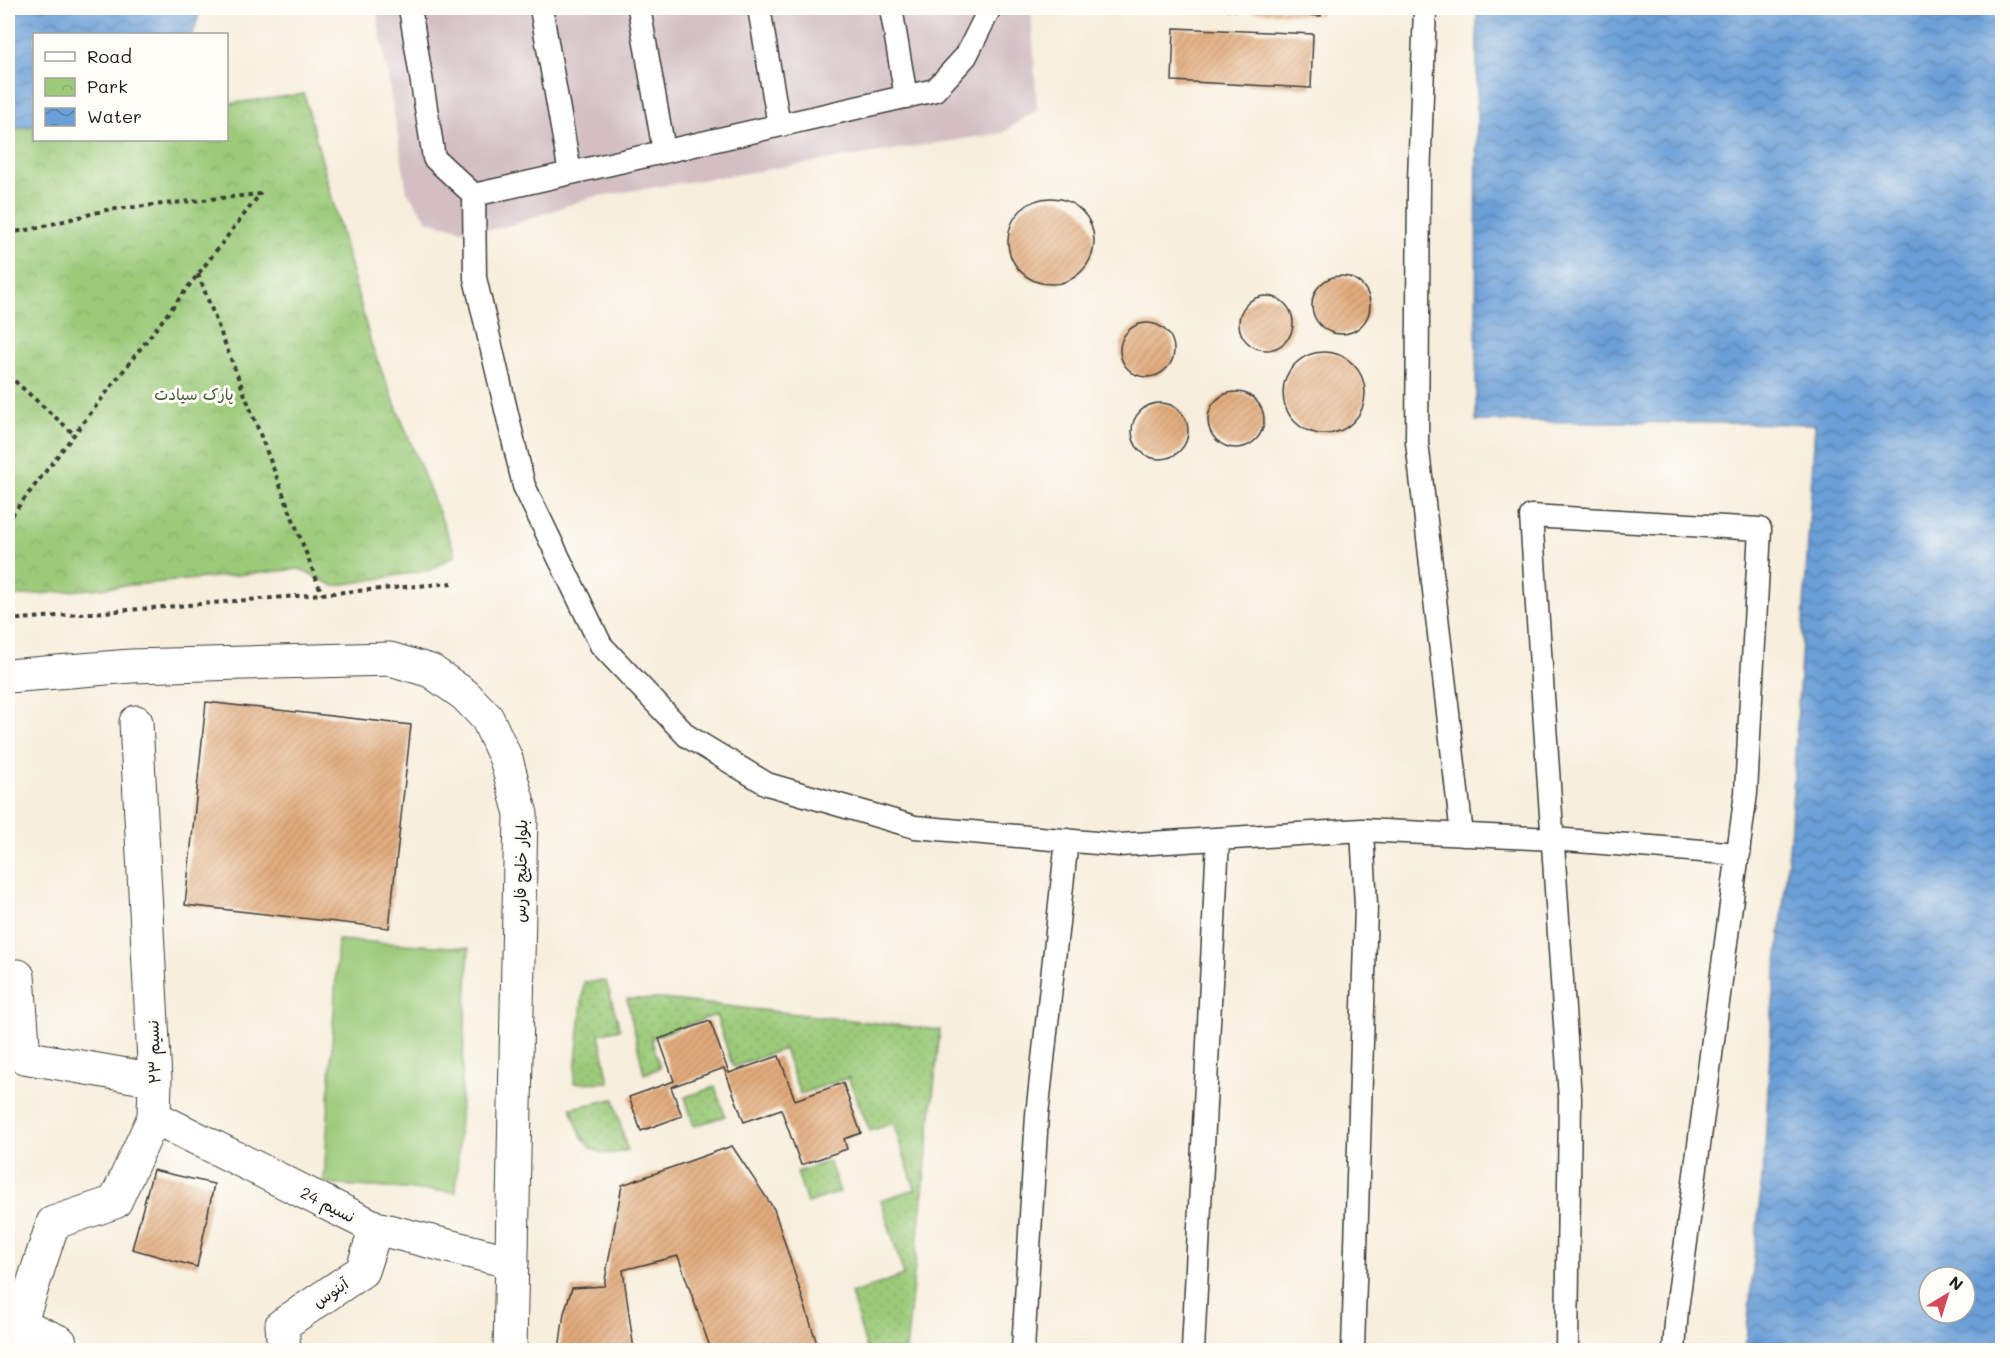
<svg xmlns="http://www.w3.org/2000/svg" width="2010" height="1358" font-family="Mali,'Playpen Sans Arabic',sans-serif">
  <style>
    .industrial { fill: #d2bec3 }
    .grass { fill: url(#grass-dots); stroke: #5c734a; stroke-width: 1.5 }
    .park { fill: url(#park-crowns); stroke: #5c734a; stroke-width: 1.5 }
    .garden { fill: #9bca79; stroke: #5c734a; stroke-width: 1.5 }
    .water { fill: url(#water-waves); stroke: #435e7a; stroke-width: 1.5; fill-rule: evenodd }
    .building { fill: url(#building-hatch) }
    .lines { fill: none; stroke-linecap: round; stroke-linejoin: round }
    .lane-casing { stroke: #3d3c39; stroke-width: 25 }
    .street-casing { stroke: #3d3c39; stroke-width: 35 }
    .primary-casing { stroke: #3d3c39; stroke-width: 35 }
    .path { stroke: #3d3c39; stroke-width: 4; stroke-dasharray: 4.5 4.5; stroke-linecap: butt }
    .lane { stroke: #fff; stroke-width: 22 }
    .street { stroke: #fff; stroke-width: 33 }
    .primary { stroke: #fff; stroke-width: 33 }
    .labels { text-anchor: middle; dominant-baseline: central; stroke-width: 6; stroke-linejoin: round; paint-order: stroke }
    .park-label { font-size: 16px; fill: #48593d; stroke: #fdfcf7 }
    .street-label { font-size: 16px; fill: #1c1c1c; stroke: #fdfcf7 }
  </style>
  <defs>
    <pattern id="grass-dots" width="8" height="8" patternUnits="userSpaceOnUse" patternTransform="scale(1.5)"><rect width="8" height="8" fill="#9bca79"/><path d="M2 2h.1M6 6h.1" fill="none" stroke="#85ad68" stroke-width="1.8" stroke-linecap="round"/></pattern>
    <pattern id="park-crowns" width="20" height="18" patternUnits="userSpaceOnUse" patternTransform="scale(1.5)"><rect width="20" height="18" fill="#9bca79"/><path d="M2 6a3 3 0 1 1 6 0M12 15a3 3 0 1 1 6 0" fill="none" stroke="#85ad68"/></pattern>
    <pattern id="water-waves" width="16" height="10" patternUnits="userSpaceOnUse" patternTransform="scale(1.5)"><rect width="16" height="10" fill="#6a9fd7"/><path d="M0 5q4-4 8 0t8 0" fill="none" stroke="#5681ae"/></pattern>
    <pattern id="building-hatch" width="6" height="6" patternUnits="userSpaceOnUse" patternTransform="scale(1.5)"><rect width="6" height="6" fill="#e1aa7a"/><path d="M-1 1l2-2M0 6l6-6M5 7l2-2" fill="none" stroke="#c09269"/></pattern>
  </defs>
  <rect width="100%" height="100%" fill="#fdfcf7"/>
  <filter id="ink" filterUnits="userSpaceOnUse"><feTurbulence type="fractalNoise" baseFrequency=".0167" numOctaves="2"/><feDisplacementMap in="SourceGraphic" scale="12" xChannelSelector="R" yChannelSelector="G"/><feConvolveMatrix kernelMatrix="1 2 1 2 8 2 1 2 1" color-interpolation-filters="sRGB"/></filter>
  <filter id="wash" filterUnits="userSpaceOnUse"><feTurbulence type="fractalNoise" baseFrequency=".008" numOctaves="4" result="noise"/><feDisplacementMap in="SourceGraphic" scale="24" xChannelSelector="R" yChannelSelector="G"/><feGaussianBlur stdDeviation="1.35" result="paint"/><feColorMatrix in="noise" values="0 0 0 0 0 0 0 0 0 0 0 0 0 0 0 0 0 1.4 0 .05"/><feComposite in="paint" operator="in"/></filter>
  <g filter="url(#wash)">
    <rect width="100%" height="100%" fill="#f7eedc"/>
    <!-- industrial -->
    <path class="industrial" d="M376 8H1031L1037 110 1002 133 592 197 512 225 474 233 428 221 407 191Z"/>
    <!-- grass -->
    <path class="grass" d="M606 981 620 1029 599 1034 609 1082 574 1083 584 982Z
      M627 999H663L940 1030 906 1350H867L851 1294 904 1275 881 1200 915 1189 893 1123 870 1131 848 1078 800 1094 784 1049 733 1067 716 1015 651 1038 660 1068 644 1074Z
      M715 1087 725 1116 694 1126 685 1097Z
      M614 1099 627 1150C588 1163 582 1139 571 1108Z
      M829 1161 840 1192 807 1203 797 1172Z"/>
    <!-- park -->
    <path class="park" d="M304 94 372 347 456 555 430 570 334 586 300 569 8 597V129L34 126V140H226L227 104Z"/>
    <!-- garden -->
    <path class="garden" d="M338 940 469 948 456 1192 324 1184Z"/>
    <!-- water -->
    <path class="water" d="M8 8H201L193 34H34V126L8 129Z
      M1477 8H2002V1350H1745L1765 1147 1772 1012 1790 839 1815 424 1476 421ZM1929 1277H1965V1313H1929Z"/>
    <g id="blocks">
      <!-- building -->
      <path class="building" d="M1207 8H1321V16L1207 9Z
        M1174 28 1313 34 1311 88 1172 81Z
        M1008 241a43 43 0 1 1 86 0a43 43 0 1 1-86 0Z
        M1312 305a29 29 0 1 1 58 0a29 29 0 1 1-58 0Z
        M1239 323a27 27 0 1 1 54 0a27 27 0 1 1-54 0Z
        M1120 350a27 27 0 1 1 54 0a27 27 0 1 1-54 0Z
        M1283 393a41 41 0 1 1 82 0a41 41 0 1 1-82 0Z
        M1208 420a28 28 0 1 1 56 0a28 28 0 1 1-56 0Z
        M1132 431a28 28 0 1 1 56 0a28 28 0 1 1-56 0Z
        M206 702 411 725 389 928 185 905Z
        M710 1021 729 1073 779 1056 795 1100 843 1083 861 1133 844 1139 847 1149 801 1165 781 1109 744 1122 724 1068 671 1087 682 1116 641 1131 629 1097 674 1081 659 1039Z
        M732 1146 774 1209 819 1350H711L678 1256 623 1270 634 1350H559L564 1313 572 1288 604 1286 622 1185Z
        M153 1170 214 1184 197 1267 132 1249Z"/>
    </g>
  </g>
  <g filter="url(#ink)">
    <use href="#blocks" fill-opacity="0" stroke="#3d3c39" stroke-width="1.5"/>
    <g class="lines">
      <!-- lane casing -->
      <g class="lane-casing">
        <path id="lane" d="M410 8 434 158 474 195
          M541 8 570 173
          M639 8 664 151
          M759 8 779 125
          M891 8 906 97
          M990 8 966 56 935 90 474 195 475 278 524 486 601 645 687 736 767 784 915 827 1119 845 1362 830 1553 839 1739 854
          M1425 8 1419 181 1417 442 1462 835
          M1023 1350 1037 1115 1067 840
          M1193 1350 1218 839
          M1353 1350 1366 905 1362 830
          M1567 1350 1570 1099 1531 516 1760 529 1746 793 1677 1309 1674 1350"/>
      </g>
      <!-- street casing -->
      <g class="street-casing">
        <path id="street" d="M8 976H18L24 1057 155 1080
          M154 1117 376 1228 512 1262
          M20 1324 60 1342 61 1350
          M8 1347 20 1324 53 1223 115 1202 154 1117 155 1080 136 722
          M284 1350 282 1325 362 1271 376 1228"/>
      </g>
      <!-- primary casing -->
      <g class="primary-casing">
        <path id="primary" d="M8 676 131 666 390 659 431 671 465 695 487 718 506 759 521 814 510 1350"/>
      </g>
      <!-- path -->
      <path class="path" d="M8 233 33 229 106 210 260 194 8 520
        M198 274 322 594
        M8 375 75 435
        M8 620 453 583"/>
      <!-- lane -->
      <use href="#lane" class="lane"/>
      <!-- street -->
      <use href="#street" class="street"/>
      <!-- primary -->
      <use href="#primary" class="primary"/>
    </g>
  </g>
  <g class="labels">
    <!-- park labels -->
    <g class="park-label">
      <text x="194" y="393">پارک سیادت</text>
    </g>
    <!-- street labels -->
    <g class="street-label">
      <text transform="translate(520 871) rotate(-89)">بلوار خلیج فارس</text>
      <text transform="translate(153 1052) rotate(-92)">نسیم ۲۳</text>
      <text transform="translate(328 1204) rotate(27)">نسیم 24</text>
      <text transform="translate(330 1292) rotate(-34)">آبنوس</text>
    </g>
  </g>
  <!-- margin -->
  <rect width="2010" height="1358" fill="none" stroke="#fdfcf7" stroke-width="30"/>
  <!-- legend -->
  <rect x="33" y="33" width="195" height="108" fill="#fdfcf7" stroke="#a3a29f" stroke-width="1.5"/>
  <rect x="45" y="52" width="30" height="9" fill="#ffffff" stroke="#a3a29f" stroke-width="1.5"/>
  <text x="87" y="63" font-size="18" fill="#1c1c1c">Road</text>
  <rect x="45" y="78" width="30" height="18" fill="url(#park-crowns)" stroke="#a3a29f" stroke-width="1.5"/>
  <text x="87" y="93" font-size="18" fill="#1c1c1c">Park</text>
  <rect x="45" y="108" width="30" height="18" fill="url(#water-waves)" stroke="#a3a29f" stroke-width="1.5"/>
  <text x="87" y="123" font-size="18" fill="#1c1c1c">Water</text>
  <!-- north arrow -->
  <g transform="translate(1947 1295) rotate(38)"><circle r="28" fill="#fdfcf7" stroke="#a3a29f" stroke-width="1.5"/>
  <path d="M0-4.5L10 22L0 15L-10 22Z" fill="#d1495b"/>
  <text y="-9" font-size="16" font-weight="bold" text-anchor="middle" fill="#1c1c1c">N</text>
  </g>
</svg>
